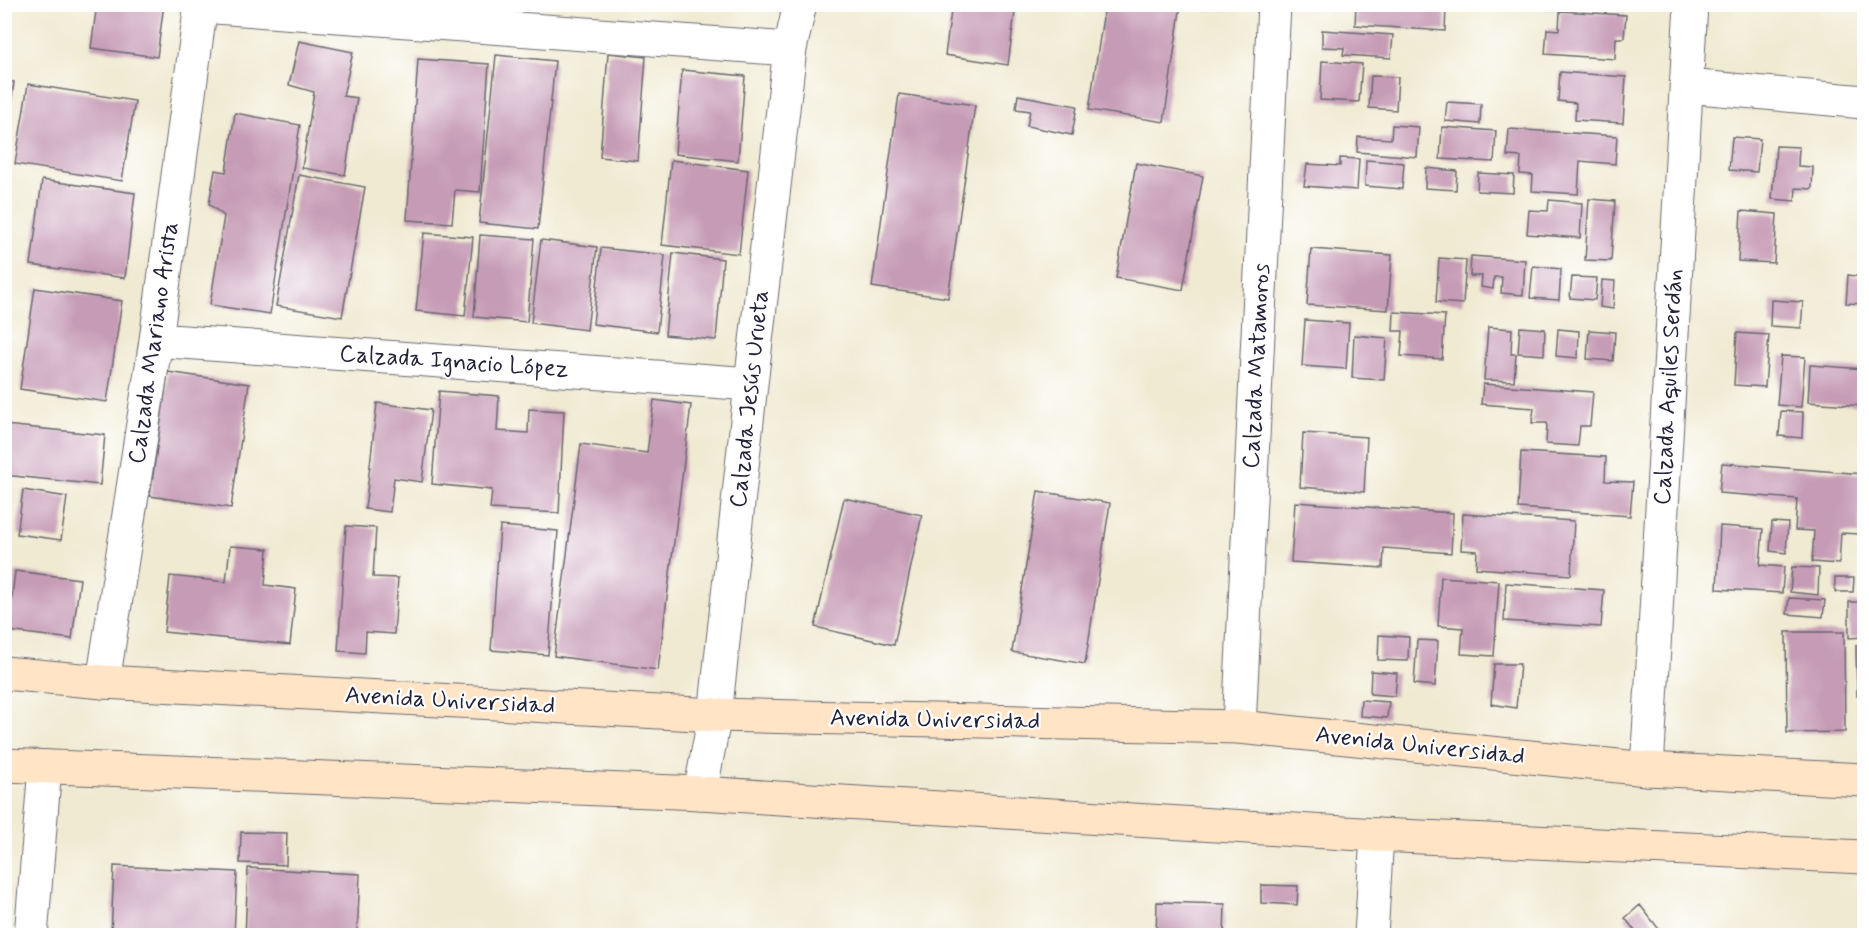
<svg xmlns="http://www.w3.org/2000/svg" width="1869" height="940" font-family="Mynerve,sans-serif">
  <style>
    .building { fill: #c69bb6 }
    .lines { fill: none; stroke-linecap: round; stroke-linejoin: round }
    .minor-casing { stroke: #6a6870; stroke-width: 35 }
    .secondary-casing { stroke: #6a6870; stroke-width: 35 }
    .minor { stroke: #fff; stroke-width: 33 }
    .secondary { stroke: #ffe4c6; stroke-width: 33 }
    .labels { text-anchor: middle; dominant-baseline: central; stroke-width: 4.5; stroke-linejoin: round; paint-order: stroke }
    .street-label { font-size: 24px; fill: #22223b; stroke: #fff }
  </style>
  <rect width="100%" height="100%" fill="#fff"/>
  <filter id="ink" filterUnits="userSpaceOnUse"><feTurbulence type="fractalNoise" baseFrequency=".0167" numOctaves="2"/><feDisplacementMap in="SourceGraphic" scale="12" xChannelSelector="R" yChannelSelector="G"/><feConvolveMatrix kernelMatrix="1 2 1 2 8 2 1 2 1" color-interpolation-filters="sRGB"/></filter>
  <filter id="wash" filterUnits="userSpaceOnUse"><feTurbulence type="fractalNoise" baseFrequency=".008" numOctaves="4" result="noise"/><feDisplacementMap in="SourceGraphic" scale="24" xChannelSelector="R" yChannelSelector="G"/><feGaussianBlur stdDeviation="1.35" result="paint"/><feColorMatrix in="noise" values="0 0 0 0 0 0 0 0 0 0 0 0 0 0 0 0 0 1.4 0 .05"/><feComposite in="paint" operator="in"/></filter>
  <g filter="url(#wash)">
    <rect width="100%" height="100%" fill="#f0ead2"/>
    <g id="blocks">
      <!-- building -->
      <path class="building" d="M4 4H11L8 25H4Z
        M97 4H164L157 57 91 48Z
        M952 4H1016L1008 65 945 55Z
        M1105 4H1181L1164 122 1089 110Z
        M1356 4 1446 8 1445 31 1355 25Z
        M1541 4H1555V9L1540 8Z
        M1560 11 1626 15 1624 38H1616L1615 59 1545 54 1547 29 1559 30Z
        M1322 30 1393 35 1391 58 1343 55 1344 48 1322 47Z
        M299 41 353 52 343 96 357 98 345 175 302 168 314 92 289 85Z
        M608 53 646 57 638 161 600 157Z
        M496 55 555 61 538 229 479 223Z
        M418 59 489 64 480 192 455 190 452 223 407 220Z
        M1322 61 1362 64 1359 102 1320 100Z
        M682 70 745 76 738 161 675 154Z
        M1560 72 1626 77 1623 123 1575 120 1576 103 1558 101Z
        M1371 76 1398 77 1396 110 1369 108Z
        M4 81 14 82 6 139 4 138Z
        M28 84 135 101 122 181 15 164Z
        M899 94 975 105 948 298 872 287Z
        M1018 95 1077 106 1072 135 1027 126 1030 111 1016 109Z
        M1447 102 1481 104 1480 124 1445 121Z
        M235 113 300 125 270 314 210 305 224 216 209 204 215 170 226 172Z
        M1392 125 1419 127 1417 157 1357 152 1358 137 1391 139Z
        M1442 127 1496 131 1494 162 1440 159Z
        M1509 129 1617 136 1615 164 1580 161 1578 194 1532 191 1533 175 1520 174 1521 157 1507 156Z
        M1732 137 1760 139 1757 172 1729 170Z
        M1776 146 1799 147 1798 166 1813 167 1812 189 1796 188 1795 201 1772 199Z
        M1340 158 1359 159 1357 190 1304 186 1307 164 1340 166Z
        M671 160 748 170 739 254 662 245Z
        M1366 160 1404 163 1402 189 1365 186Z
        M1136 163 1203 176 1183 290 1116 278Z
        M1426 168 1457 171 1456 190 1425 188Z
        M1478 173 1514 175 1513 193 1477 191Z
        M299 175 365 187 342 317 276 306Z
        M42 180 135 193 125 278 31 265Z
        M1589 199 1615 201 1611 261 1585 260Z
        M1549 200 1582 203 1580 238 1527 234 1529 210 1548 211Z
        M1741 211 1777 214 1774 263 1738 261Z
        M424 233 473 237 465 316 416 311Z
        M480 235 534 239 527 322 474 317Z
        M541 240 597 247 587 330 531 323Z
        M601 248 665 255 657 332 593 324Z
        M1311 249 1392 255 1388 310 1307 305Z
        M673 253 723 259 716 340 665 335Z
        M1471 256 1525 260 1523 295 1501 293 1502 277H1494L1493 289 1481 287 1482 276H1470Z
        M1439 258 1466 260 1463 304 1436 302Z
        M1533 266 1561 269 1559 300 1530 298Z
        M1848 275 1864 277V304L1846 303Z
        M1572 277 1597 278 1595 300 1570 298Z
        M1602 280 1615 281 1613 309 1600 307Z
        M35 288 122 301 107 402 20 389Z
        M1771 300 1803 302 1801 328 1770 326Z
        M1394 312 1445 315 1442 359 1401 356 1403 331H1393Z
        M1305 320 1349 323 1346 369 1302 366Z
        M1488 327 1512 329 1511 354H1516L1514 381 1484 380Z
        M1520 327 1545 329 1544 355 1518 353Z
        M1558 329 1579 331 1578 358 1556 356Z
        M1589 330 1615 332 1613 361 1587 359Z
        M1737 333 1769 335 1765 387 1734 385Z
        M1354 335 1387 338 1384 380 1352 378Z
        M1781 356 1805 357 1801 407 1777 405Z
        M1810 365 1864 369V406L1808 402Z
        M168 372 249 384 231 508 150 496Z
        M1483 384 1593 392 1590 426H1580L1578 446 1546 444 1547 423H1532L1534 408 1481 404Z
        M439 391 499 396 497 431 528 433 529 409 564 411 559 513 490 509 492 490 432 484Z
        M654 400 691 405 658 670 554 656 581 444 647 453Z
        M377 403 431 410 422 482 394 478 390 512 365 509Z
        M1781 411 1803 412 1802 438 1779 436Z
        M4 425 105 435 100 485 4 475Z
        M1303 433 1367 437 1364 492 1300 487Z
        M1521 452 1606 457 1605 481 1633 482 1630 516 1518 508Z
        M1722 463 1863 474 1859 534 1841 533 1839 564 1812 562 1814 531 1795 530 1797 499 1719 493Z
        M23 490 67 497 61 540 17 534Z
        M1038 491 1110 503 1085 664 1012 652Z
        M844 498 922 515 894 645 815 627Z
        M1295 502 1453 513 1451 553 1384 548 1383 568 1291 562Z
        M1463 514 1574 521 1571 575 1476 568 1477 551 1461 550Z
        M1772 522 1788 523 1786 553 1770 551Z
        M346 526 376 528 373 577 398 578 394 634 366 632 365 653 338 651Z
        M500 526 558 531 548 655 491 650Z
        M1720 526 1763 529 1760 565 1784 567 1782 593 1717 589Z
        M230 546 268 549 265 585 296 589 290 645 164 632 170 576 226 582Z
        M1792 567 1819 568 1818 595 1790 592Z
        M15 571 80 579 72 639 8 631Z
        M1441 577 1499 581 1494 656 1461 654 1463 628 1438 626Z
        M1835 578H1854L1853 592H1835Z
        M1506 583 1604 590 1601 627 1504 621Z
        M1789 598 1825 600 1823 617 1787 614Z
        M1849 602H1864V637L1849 638Z
        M1786 632H1844L1845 732 1787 733Z
        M1379 635 1409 637 1408 661 1378 660Z
        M1417 640 1438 641 1435 686 1414 684Z
        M1856 645H1864V696H1857Z
        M1494 664H1520L1516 708 1491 704Z
        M1371 671 1397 673 1395 696 1370 694Z
        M1361 700 1389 702 1387 718 1360 716Z
        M241 832 287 833 286 865 240 863Z
        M114 866 237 872 234 936 111 935Z
        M248 868 360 874 357 936H245Z
        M1261 885 1298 886 1297 905 1261 903Z
        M1157 902 1225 904 1224 936H1156Z
        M1640 905 1662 933 1658 936H1639L1625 918Z"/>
    </g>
  </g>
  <g filter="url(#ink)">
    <use href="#blocks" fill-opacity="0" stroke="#6a6870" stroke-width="1.5"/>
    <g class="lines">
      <!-- minor casing -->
      <g class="minor-casing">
        <path id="minor" d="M201 6 790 49
          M1687 86 1864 102
          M156 340 751 384
          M103 682 156 340 201 4
          M1239 727 1274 4
          M1647 769 1691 4
          M700 793 715 715 751 384 790 49 800 4
          M31 936 45 767
          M1371 936 1377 835"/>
      </g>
      <!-- secondary casing -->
      <g class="secondary-casing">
        <path id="secondary" d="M4 673 103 682 715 715 1239 727 1647 769 1864 780
          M4 765 700 793 1377 835 1864 857"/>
      </g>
      <!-- minor -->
      <use href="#minor" class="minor"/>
      <!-- secondary -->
      <use href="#secondary" class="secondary"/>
    </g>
  </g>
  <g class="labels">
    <!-- street labels -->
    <g class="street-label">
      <text transform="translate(154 343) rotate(-82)">Calzada Mariano Arista</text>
      <text transform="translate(454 362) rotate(4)">Calzada Ignacio López</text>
      <text transform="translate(1257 366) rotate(-87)">Calzada Matamoros</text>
      <text transform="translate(1669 387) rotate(-87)">Calzada Aquiles Serdán</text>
      <text transform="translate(750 399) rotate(-84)">Calzada Jesús Urueta</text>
      <text transform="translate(450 701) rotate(3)">Avenida Universidad</text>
      <text transform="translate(935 720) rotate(1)">Avenida Universidad</text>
      <text transform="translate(1420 746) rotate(6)">Avenida Universidad</text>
    </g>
  </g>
  <!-- margin -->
  <rect width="1869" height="940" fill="none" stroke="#fff" stroke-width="24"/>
</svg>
